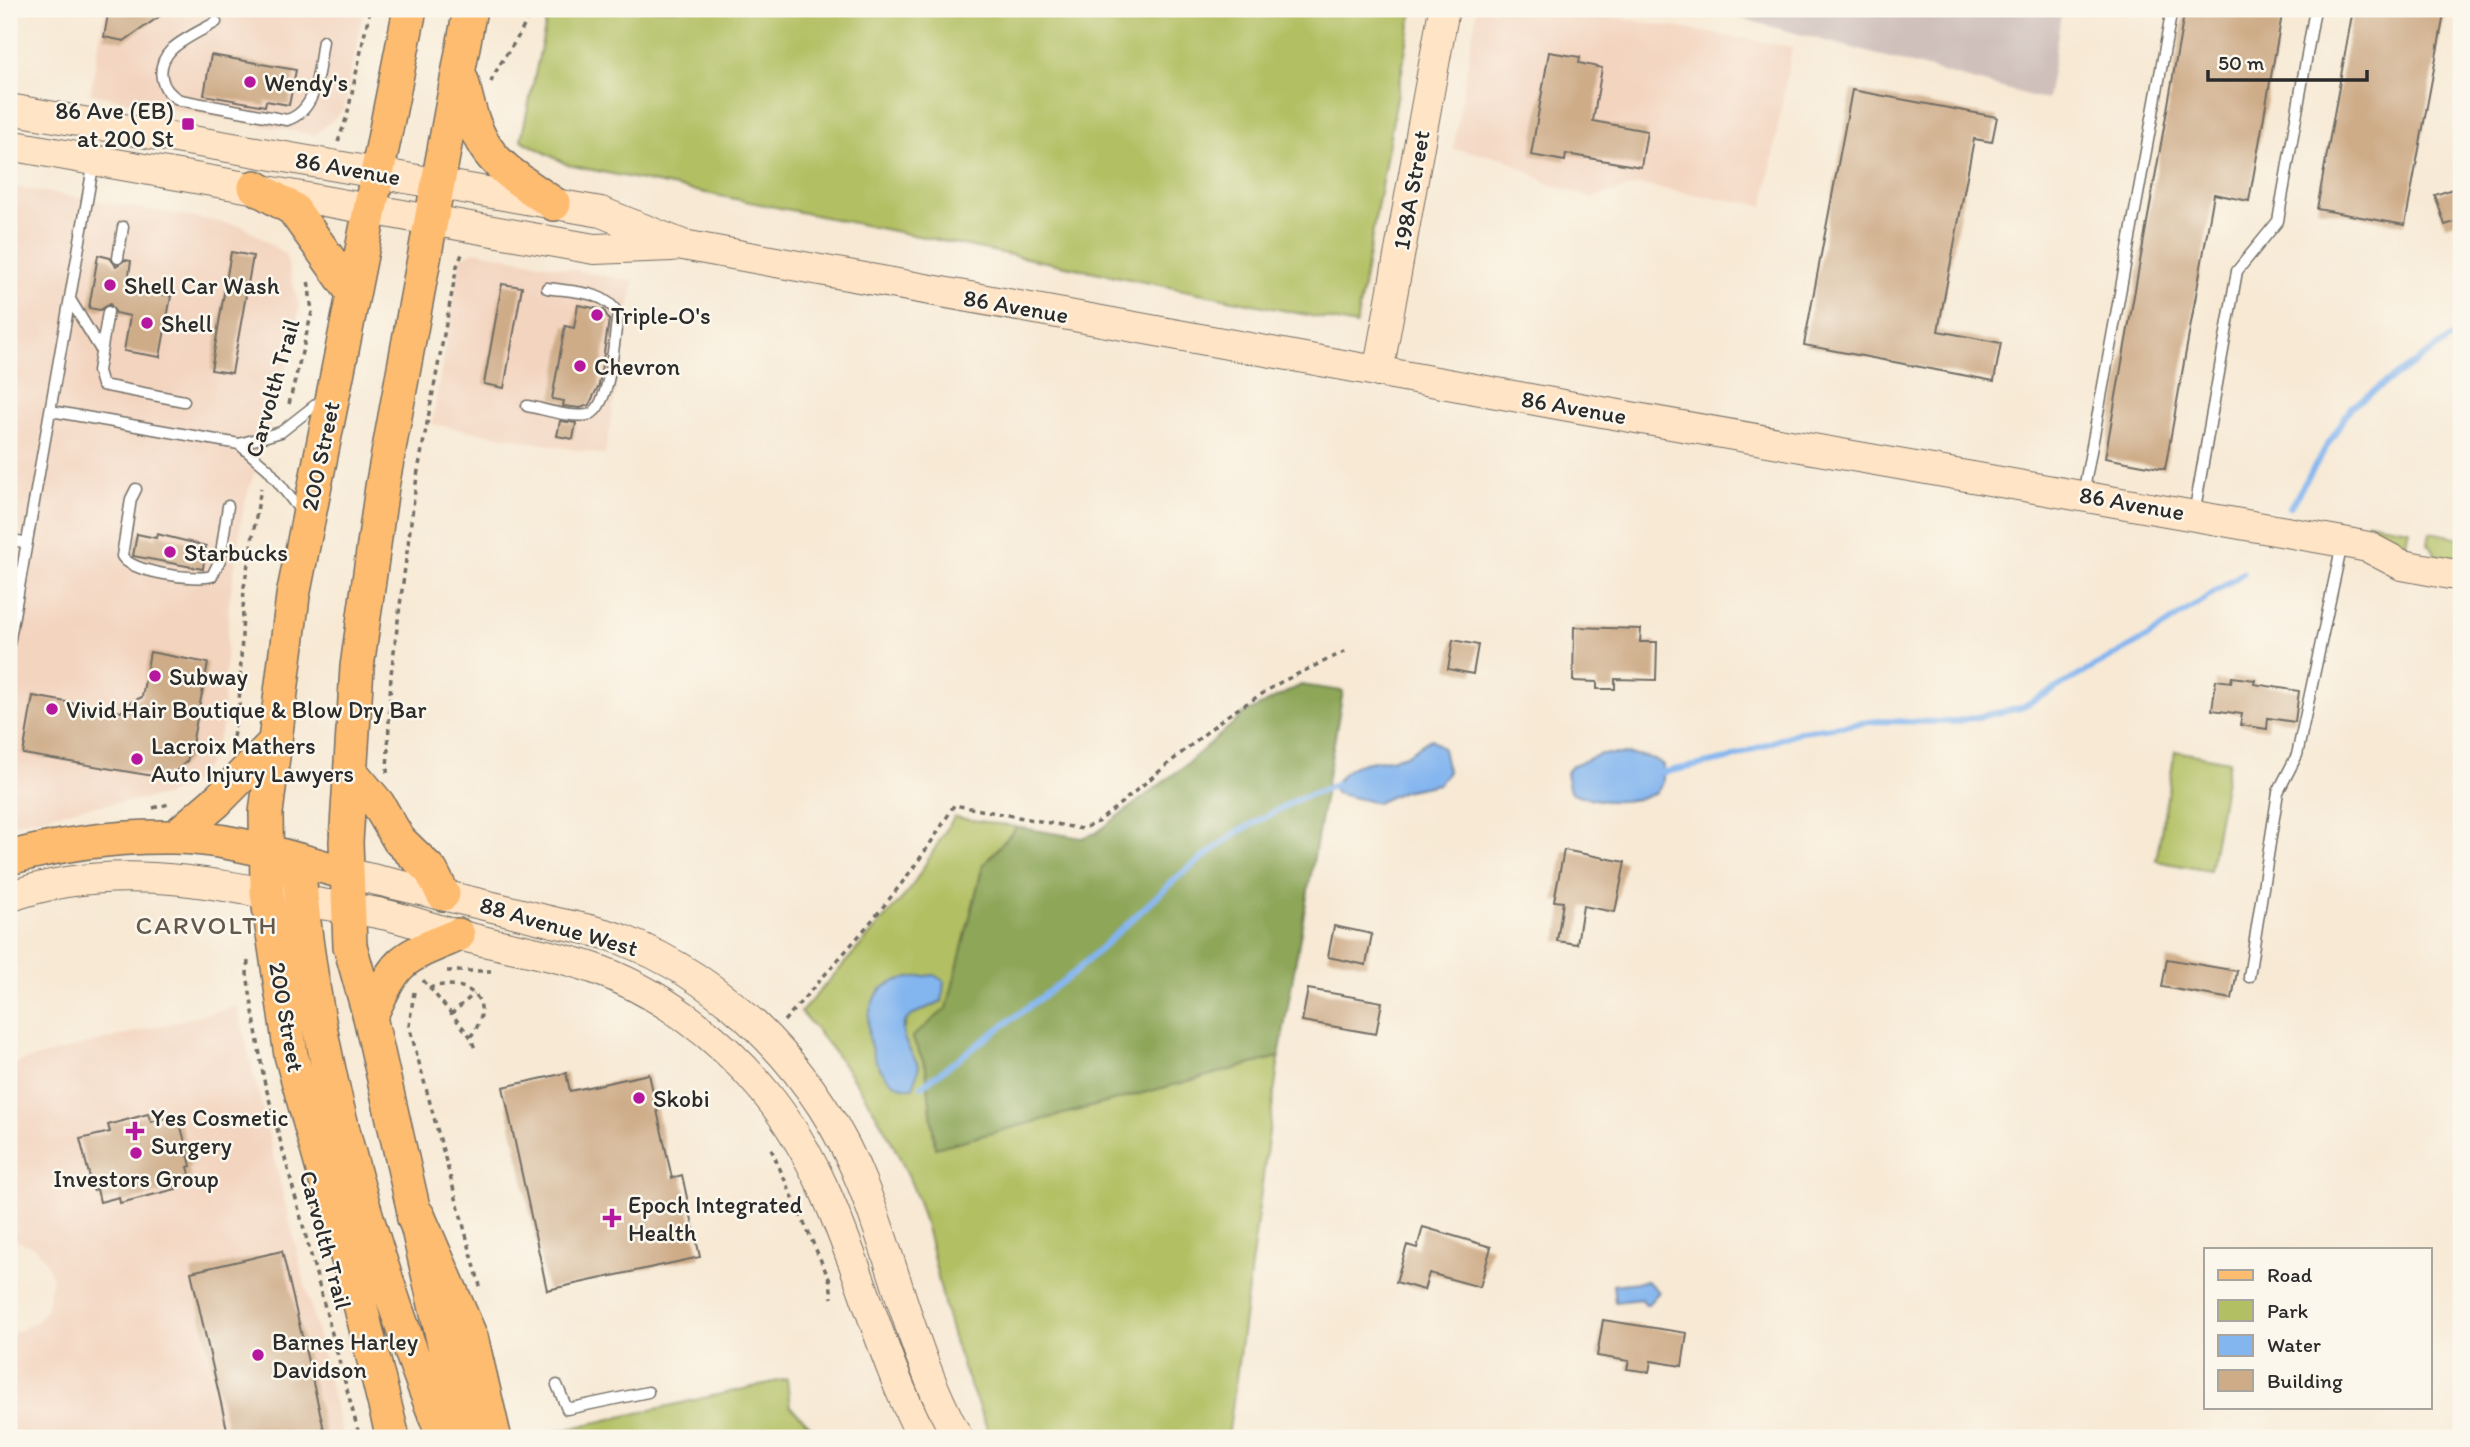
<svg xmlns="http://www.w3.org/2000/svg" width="2470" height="1447" font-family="Itim,sans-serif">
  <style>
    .built { fill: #f3d4bf }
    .industrial { fill: #cfc0bb }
    .green { fill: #b2c063; stroke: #6e7647; stroke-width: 2; fill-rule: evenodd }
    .forest { fill: #8da659; stroke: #5c6842; stroke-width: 2 }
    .water { fill: #83b5ef; stroke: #57708d; stroke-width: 2 }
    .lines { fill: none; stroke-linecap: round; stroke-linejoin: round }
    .stream { stroke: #83b5ef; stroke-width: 6 }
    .building { fill: #ceac88 }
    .lane-casing { stroke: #726e66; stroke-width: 13 }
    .secondary-casing { stroke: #726e66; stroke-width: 32 }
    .primary-casing { stroke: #726e66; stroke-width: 36 }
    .highway-casing { stroke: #726e66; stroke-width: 41 }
    .path { stroke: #726e66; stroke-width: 3.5; stroke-dasharray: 5 5; stroke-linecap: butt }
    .lane { stroke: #fff; stroke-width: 10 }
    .secondary { stroke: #ffe4c6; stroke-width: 30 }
    .primary { stroke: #febc70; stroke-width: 33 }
    .highway { stroke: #febc70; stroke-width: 38 }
    .poi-dot { fill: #b5179e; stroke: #fbf7ec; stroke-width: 2.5 }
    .labels { text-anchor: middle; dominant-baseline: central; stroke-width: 5; stroke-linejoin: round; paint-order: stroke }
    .poi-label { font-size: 24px; fill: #2b2b2b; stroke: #fbf7ec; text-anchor: start }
    .street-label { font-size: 24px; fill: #2b2b2b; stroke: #fbf7ec }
    .neighbourhood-label { font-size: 26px; letter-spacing: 2px; fill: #64584c; stroke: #fbf7ec }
  </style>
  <rect width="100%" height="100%" fill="#fbf7ec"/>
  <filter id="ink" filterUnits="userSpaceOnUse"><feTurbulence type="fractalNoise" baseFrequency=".0143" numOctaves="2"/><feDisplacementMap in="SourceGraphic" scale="14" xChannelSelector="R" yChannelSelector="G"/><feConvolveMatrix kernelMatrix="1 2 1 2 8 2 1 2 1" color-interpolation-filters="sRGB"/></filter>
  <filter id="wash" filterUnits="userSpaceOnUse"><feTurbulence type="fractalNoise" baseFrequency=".00686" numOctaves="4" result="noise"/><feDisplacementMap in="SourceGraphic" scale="28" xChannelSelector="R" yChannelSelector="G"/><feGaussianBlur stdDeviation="1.57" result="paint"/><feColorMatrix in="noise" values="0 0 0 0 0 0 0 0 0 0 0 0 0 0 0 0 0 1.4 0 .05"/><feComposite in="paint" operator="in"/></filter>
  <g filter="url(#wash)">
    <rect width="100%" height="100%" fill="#f7e9d4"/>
    <!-- built -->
    <path class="built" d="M105 9H364L344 110 315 135 90 94Z
      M1477 9H1567L1792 47 1764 206 1639 185 1592 198 1551 185 1504 158 1453 149Z
      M9 186 243 226 285 254 300 308 282 385 244 505 229 605 222 728 211 758 196 781 166 796 80 808 9 825Z
      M474 251 634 281 605 455 432 424 460 258Z
      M237 1006 343 1438H9V1335L38 1321 47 1307 52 1276 46 1261 36 1248 9 1237V1069L18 1062Z"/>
    <!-- industrial -->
    <path class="industrial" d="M1705 9H2062L2047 100Z"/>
    <!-- green -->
    <path class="green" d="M549 9H1413L1356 325 568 165 521 140Z
      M2367 522 2409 529 2405 548H2402Z
      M2430 532 2461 538V560L2436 556 2428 543Z
      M2175 751 2229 761 2210 871 2156 861Z
      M954 817 1017 827 983 865 947 1009 912 1037 926 1067 935 1148 1279 1057 1228 1438H991C977 1402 960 1365 950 1327 936 1277 930 1226 909 1178 882 1116 845 1062 801 1012L909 891ZM890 983 942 1001 908 1016 901 1037Z
      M787 1379 790 1406 823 1438H549V1433Z"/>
    <!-- forest -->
    <path class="forest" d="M1301 685 1343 691 1279 1057 935 1148 926 1067 912 1037 947 1008 983 865 1017 827 1082 838 1096 833 1183 767 1244 714Z"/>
    <!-- water -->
    <path class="water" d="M1432 739 1443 749 1448 772 1438 784 1403 791 1377 803 1335 793 1334 786C1351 756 1375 764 1403 756 1415 752 1421 743 1432 739Z
      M1601 754C1619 754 1648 752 1663 765V783L1656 793C1628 805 1598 803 1570 792L1566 773 1573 765Z
      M934 975 944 981 942 1001C897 1021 892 1022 919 1066L913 1088C870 1091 849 1002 891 983 903 977 921 977 934 975Z
      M1647 1281 1659 1292 1647 1305 1641 1299 1615 1302 1613 1285Z"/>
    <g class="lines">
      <!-- stream -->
      <path class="stream" d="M2290 507 2351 407 2461 331
        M1655 774 1728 759 1801 731 1878 721 1953 722 2020 708 2148 637 2243 573
        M922 1086 1074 973 1180 875 1236 833 1298 799 1341 783"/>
    </g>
    <g id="blocks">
      <!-- building -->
      <path class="building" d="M109 9H170L124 41 104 37Z
        M2185 9H2283L2249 201 2214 194 2165 469 2105 458Z
        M2353 9H2445L2405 225 2317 209Z
        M1549 52 1580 57 1579 63 1602 68 1593 121 1647 131 1641 167 1566 154 1565 161 1531 155Z
        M211 55 296 70 289 105 266 101 265 106 204 95Z
        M1852 90 1997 117 1992 142 1974 139 1938 331 2001 343 1994 381 1804 345Z
        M2461 186V220L2445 225 2435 195Z
        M231 252 253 256 232 373 211 370Z
        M98 255 110 258 116 266 125 260 131 261 127 288 171 296 160 357 124 351 130 316 116 313 110 304 100 310 89 308Z
        M502 284 522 287 504 388 484 384Z
        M578 305 604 310 609 320 599 385 589 405 580 408 563 406 564 401 552 399 565 326 574 328Z
        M560 421 576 423 573 439 557 436Z
        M137 534 156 538 157 534 206 546 203 569 133 556Z
        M1574 627 1641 629 1640 642H1657L1656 680 1615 679V689H1597V682L1573 681Z
        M1453 640 1478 645 1473 674 1448 669Z
        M150 652 208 663 192 744 187 761 175 772 159 777 23 754 33 696 121 712 129 703 142 697Z
        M2232 677 2255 680 2254 684 2299 691 2295 722 2268 718 2267 729 2240 725 2242 714 2212 710 2216 680 2231 682Z
        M1564 850 1625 862 1615 912 1583 906 1577 944 1557 941 1563 902 1554 901Z
        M1334 926 1372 934 1366 965 1328 957Z
        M2167 959 2237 971 2232 999 2162 987Z
        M1308 989 1382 1002 1376 1034 1302 1021Z
        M566 1073 570 1091 649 1074 672 1178 682 1175 700 1257 547 1290 503 1087Z
        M148 1114 151 1122 178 1115 191 1166 188 1167 191 1178 174 1182 176 1189 120 1203 119 1197 100 1202 97 1189 93 1190 80 1139 110 1132 108 1125Z
        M1423 1227 1491 1247 1480 1287 1429 1273 1424 1290 1396 1282 1407 1245 1417 1248Z
        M282 1251 326 1438H229L191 1272Z
        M1603 1320 1687 1333 1682 1366 1651 1361 1649 1372 1627 1369 1629 1361 1597 1356Z"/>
    </g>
  </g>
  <g filter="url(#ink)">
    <use href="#blocks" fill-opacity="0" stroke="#726e66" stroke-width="2"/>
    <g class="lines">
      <!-- lane casing -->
      <g class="lane-casing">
        <path id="lane" d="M216 22C203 30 184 38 172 49 155 66 159 90 180 100L287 120C319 110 318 68 323 41
          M118 258 123 227
          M71 301 101 350
          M108 312 98 371 102 385 184 401
          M527 406C544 409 570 418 587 415 611 411 614 336 618 314 605 290 572 292 547 288
          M51 411 239 444 281 432 323 399
          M239 444 268 469 303 514
          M136 489 131 499 122 556C130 572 194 581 212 576L220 560 228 506
          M2083 495 2172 9
          M2194 514 2237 271 2278 221 2315 9
          M9 539 27 543
          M9 644 94 161
          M2249 977 2278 792 2297 755 2342 544
          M557 1385 567 1409 648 1392"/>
      </g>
      <!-- secondary casing -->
      <g class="secondary-casing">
        <path id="secondary" d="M9 109 601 212 683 245 1585 409 2343 542 2368 547 2402 565 2461 576
          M9 145 594 249 672 246
          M1378 372 1444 9
          M346 873C411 888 476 902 541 919 568 926 598 930 623 940 733 984 820 1077 863 1186 896 1269 914 1360 958 1438
          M9 897C103 862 204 880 298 900 328 906 358 908 387 915 412 921 437 930 462 936 504 947 549 953 590 967 656 989 721 1038 764 1091 847 1191 864 1326 923 1438"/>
      </g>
      <!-- primary casing -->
      <g class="primary-casing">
        <path id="primary" d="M462 81C479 156 492 162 554 204
          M255 187 293 209 353 293
          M351 772 378 804 399 840 431 871 443 894
          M175 837 217 801 273 744
          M9 858C60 844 119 836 173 837 231 837 291 859 346 873
          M298 860C312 1056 372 1257 444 1438
          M370 1017C398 957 398 960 458 935
          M393 1438 358 1296 291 1055 267 893 266 813 293 596 410 9
          M456 1438 446 1353 370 1017 350 946 346 842 357 667 382 487 470 9"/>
      </g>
      <!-- highway casing -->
      <g class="highway-casing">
        <path id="highway" d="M416 1217 469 1339 492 1438"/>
      </g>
      <!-- path -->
      <path class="path" d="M491 82C502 55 523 38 530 9
        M338 142 347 116 370 9
        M289 404 312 312 308 279
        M231 747 239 707 244 587 261 488
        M387 773 391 674 417 476 457 266 463 252
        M153 808 169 804
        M248 961 247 974 264 1080 360 1438
        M447 971H491
        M423 980 470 1036 476 1051
        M429 988C465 976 499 1000 471 1036
        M414 992 409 1026 480 1286
        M451 1014 474 994
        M784 1021C846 950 907 887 954 805L1082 829 1098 822 1225 717 1281 682 1348 650
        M771 1149 830 1281 832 1298"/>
      <!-- lane -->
      <use href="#lane" class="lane"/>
      <!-- secondary -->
      <use href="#secondary" class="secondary"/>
      <!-- primary -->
      <use href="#primary" class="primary"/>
      <!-- highway -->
      <use href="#highway" class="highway"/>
    </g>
  </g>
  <!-- markers -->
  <g class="poi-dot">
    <circle cx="250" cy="82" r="7"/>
    <rect x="181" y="117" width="14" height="14" rx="3.5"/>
    <circle cx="110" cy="285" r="7"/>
    <circle cx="597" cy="315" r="7"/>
    <circle cx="147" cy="323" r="7"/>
    <circle cx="580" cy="366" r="7"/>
    <circle cx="170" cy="552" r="7"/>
    <circle cx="155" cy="676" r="7"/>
    <circle cx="52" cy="709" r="7"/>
    <circle cx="137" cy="759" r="7"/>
    <circle cx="639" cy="1098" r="7"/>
    <path d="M131.5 1120.5h7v7h7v7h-7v7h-7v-7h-7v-7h7z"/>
    <circle cx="136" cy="1153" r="7"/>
    <path d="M608.5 1207.5h7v7h7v7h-7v7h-7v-7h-7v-7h7z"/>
    <circle cx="258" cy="1355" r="7"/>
  </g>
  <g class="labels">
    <!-- poi labels -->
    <g class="poi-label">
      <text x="264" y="82">Wendy's</text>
      <text x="174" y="110" text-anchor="end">86 Ave (EB)<tspan x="174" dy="28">at 200 St</tspan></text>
      <text x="124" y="285">Shell Car Wash</text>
      <text x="611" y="315">Triple-O's</text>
      <text x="161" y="323">Shell</text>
      <text x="594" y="366">Chevron</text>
      <text x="184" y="552">Starbucks</text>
      <text x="169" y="676">Subway</text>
      <text x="66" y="709">Vivid Hair Boutique &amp; Blow Dry Bar</text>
      <text x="151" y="745">Lacroix Mathers<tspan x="151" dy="28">Auto Injury Lawyers</tspan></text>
      <text x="653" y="1098">Skobi</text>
      <text x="151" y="1117">Yes Cosmetic<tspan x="151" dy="28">Surgery</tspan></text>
      <text x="136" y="1178" text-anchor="middle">Investors Group</text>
      <text x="628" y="1204">Epoch Integrated<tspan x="628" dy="28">Health</tspan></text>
      <text x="272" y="1341">Barnes Harley<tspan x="272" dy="28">Davidson</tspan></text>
    </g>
    <!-- street labels -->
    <g class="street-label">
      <text transform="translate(348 168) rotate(10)">86 Avenue</text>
      <text transform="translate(1411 190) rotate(-80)">198A Street</text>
      <text transform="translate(1016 306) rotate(10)">86 Avenue</text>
      <text transform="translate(272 388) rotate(-74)">Carvolth Trail</text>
      <text transform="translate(1574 407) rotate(10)">86 Avenue</text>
      <text transform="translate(320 456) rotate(-78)">200 Street</text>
      <text transform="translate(2132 503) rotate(10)">86 Avenue</text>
      <text transform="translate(559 926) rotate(16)">88 Avenue West</text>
      <text transform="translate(287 1017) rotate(80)">200 Street</text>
      <text transform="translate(326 1240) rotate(75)">Carvolth Trail</text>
    </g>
    <!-- neighbourhood labels -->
    <g class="neighbourhood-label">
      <text x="207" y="925">CARVOLTH</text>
    </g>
  </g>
  <!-- margin -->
  <rect width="2470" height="1447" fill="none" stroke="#fbf7ec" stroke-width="35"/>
  <!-- legend -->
  <rect x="2204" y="1248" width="228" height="161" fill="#fbf7ec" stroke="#a8a59f" stroke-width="2"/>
  <rect x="2218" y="1270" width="35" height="10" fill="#febc70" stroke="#a8a59f" stroke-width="2"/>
  <text x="2267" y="1282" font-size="21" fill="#2b2b2b">Road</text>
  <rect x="2218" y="1300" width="35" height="21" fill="#b2c063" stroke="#a8a59f" stroke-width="2"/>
  <text x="2267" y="1318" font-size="21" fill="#2b2b2b">Park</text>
  <rect x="2218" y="1335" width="35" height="21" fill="#83b5ef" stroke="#a8a59f" stroke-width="2"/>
  <text x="2267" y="1352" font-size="21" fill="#2b2b2b">Water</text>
  <rect x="2218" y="1370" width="35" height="21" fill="#ceac88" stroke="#a8a59f" stroke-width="2"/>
  <text x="2267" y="1388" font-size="21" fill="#2b2b2b">Building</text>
  <!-- scale -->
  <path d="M2208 70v10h159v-10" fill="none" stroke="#2b2b2b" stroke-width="3.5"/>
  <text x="2218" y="70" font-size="21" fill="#2b2b2b" stroke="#fbf7ec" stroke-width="5" paint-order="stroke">50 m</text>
</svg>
